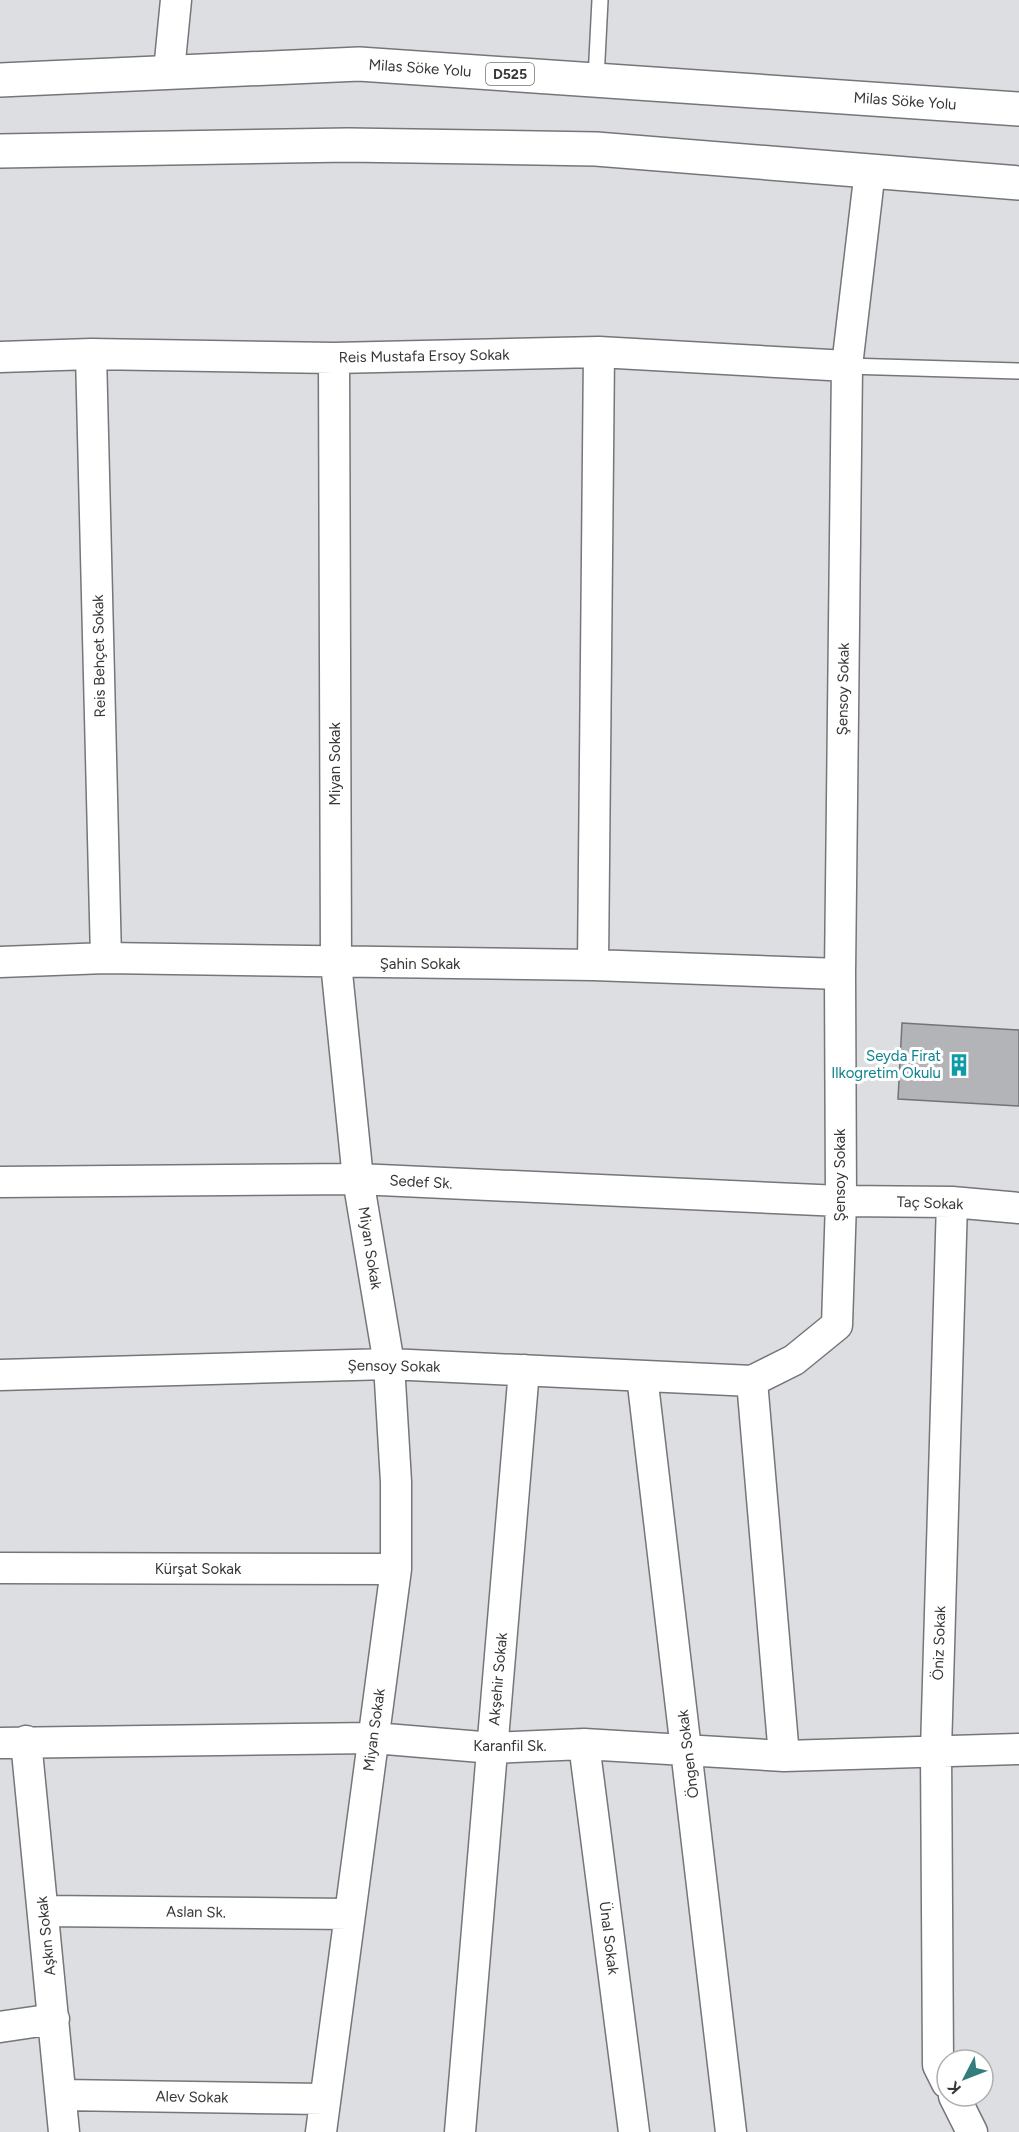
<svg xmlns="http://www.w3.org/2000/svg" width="1019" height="2132" font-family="Figtree,sans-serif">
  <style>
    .building { fill: #b2b4b7; stroke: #727477; stroke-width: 1.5 }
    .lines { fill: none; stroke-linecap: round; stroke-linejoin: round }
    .lane-casing { stroke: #747679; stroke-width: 18 }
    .street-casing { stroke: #747679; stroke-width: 33 }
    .highway-casing { stroke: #747679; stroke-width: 36 }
    .lane { stroke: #fff; stroke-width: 15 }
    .street { stroke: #fff; stroke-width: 30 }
    .highway { stroke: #fff; stroke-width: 33 }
    .labels { text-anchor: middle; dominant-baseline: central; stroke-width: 6; stroke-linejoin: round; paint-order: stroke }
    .shield { fill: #fff; stroke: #727374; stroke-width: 1.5 }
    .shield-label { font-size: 14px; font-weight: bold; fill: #363739 }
    .street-label { font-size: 15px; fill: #363739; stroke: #fff }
    .culture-label { font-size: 15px; fill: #0d838f; stroke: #fff; text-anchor: end }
  </style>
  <rect width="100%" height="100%" fill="#dcdee2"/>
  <!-- building -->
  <path class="building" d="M902 1023 1019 1030V1106L898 1099Z"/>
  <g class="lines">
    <!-- lane casing -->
    <g class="lane-casing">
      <path id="lane" d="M596 79 600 0
        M847 366 1019 371"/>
    </g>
    <!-- street casing -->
    <g class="street-casing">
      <path id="street" d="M169 71 176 0
        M91 354 106 958
        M0 357 91 354 334 358 599 352 847 366
        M0 962 106 958 593 965 840 974
        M593 965 599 352
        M0 1182 358 1179 841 1201 952 1202 1019 1208
        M0 1375 389 1364 752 1381 794 1360 837 1325 841 1201 840 974 847 366 870 170
        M642 1376 731 2132
        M752 1381 784 1756
        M0 1568 396 1569
        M26 1741 64 2132
        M0 1743 374 1738 493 1748 584 1744 784 1756 1019 1749
        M584 1744 634 2132
        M43 1911 349 1914
        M0 2027 54 2019
        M947 2083 938 2065 936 1750 952 1202
        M62 2095 323 2099
        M954 2096 972 2132
        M321 2132 396 1569V1482L389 1364 358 1179 336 963 334 358
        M460 2132 524 1370"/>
    </g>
    <!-- highway casing -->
    <g class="highway-casing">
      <path id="highway" d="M0 80 359 64 1019 109
        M0 151 348 145 596 149 1019 183"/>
    </g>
    <!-- lane -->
    <use href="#lane" class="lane"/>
    <!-- street -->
    <use href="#street" class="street"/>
    <!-- highway -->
    <use href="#highway" class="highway"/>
  </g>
  <!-- icons -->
  <defs>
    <g id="building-bare" transform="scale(1.8)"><path d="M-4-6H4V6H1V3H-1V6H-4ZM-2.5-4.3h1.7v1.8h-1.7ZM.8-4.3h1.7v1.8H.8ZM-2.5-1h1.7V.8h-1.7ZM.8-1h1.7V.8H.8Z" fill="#0f9aa8" stroke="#fff" stroke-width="2.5" paint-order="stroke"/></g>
  </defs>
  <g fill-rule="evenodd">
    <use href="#building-bare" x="959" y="1065"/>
  </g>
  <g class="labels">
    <!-- shield labels -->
    <rect class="shield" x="486" y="63" width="48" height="22" rx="4.5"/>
    <g class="shield-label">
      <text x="510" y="74">D525</text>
    </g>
    <!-- street labels -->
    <g class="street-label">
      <text transform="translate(420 68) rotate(4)">Milas Söke Yolu</text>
      <text transform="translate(905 101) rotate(4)">Milas Söke Yolu</text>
      <text transform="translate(424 356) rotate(-1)">Reis Mustafa Ersoy Sokak</text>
      <text transform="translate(99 656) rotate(-91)">Reis Behçet Sokak</text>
      <text transform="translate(843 689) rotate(-89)">Şensoy Sokak</text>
      <text transform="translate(335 764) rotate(-90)">Miyan Sokak</text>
      <text x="420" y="964">Şahin Sokak</text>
      <text transform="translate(840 1175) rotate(-90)">Şensoy Sokak</text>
      <text transform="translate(421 1182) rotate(3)">Sedef Sk.</text>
      <text transform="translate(930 1203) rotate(2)">Taç Sokak</text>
      <text transform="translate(370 1248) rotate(81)">Miyan Sokak</text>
      <text transform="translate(394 1366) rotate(1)">Şensoy Sokak</text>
      <text x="198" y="1569">Kürşat Sokak</text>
      <text transform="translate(939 1643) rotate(-88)">Öniz Sokak</text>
      <text transform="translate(498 1679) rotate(-85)">Akşehir Sokak</text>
      <text transform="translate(374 1730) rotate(-82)">Miyan Sokak</text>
      <text x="510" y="1746">Karanfil Sk.</text>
      <text transform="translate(688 1754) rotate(-97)">Öngen Sokak</text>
      <text transform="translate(196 1912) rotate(1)">Aslan Sk.</text>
      <text transform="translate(46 1936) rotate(-96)">Aşkın Sokak</text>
      <text transform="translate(609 1938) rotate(83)">Ünal Sokak</text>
      <text transform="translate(192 2097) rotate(1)">Alev Sokak</text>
    </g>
    <!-- culture labels -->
    <g class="culture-label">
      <text x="941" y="1056">Seyda Firat<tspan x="941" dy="17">Ilkogretim Okulu</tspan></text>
    </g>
  </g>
  <!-- north arrow -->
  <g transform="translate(965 2078) rotate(228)"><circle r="28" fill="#ffffff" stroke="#afafb0" stroke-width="1.5"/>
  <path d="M0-4.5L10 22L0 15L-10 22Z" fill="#347d7d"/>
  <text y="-9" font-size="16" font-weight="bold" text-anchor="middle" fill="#363739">K</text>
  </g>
</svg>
